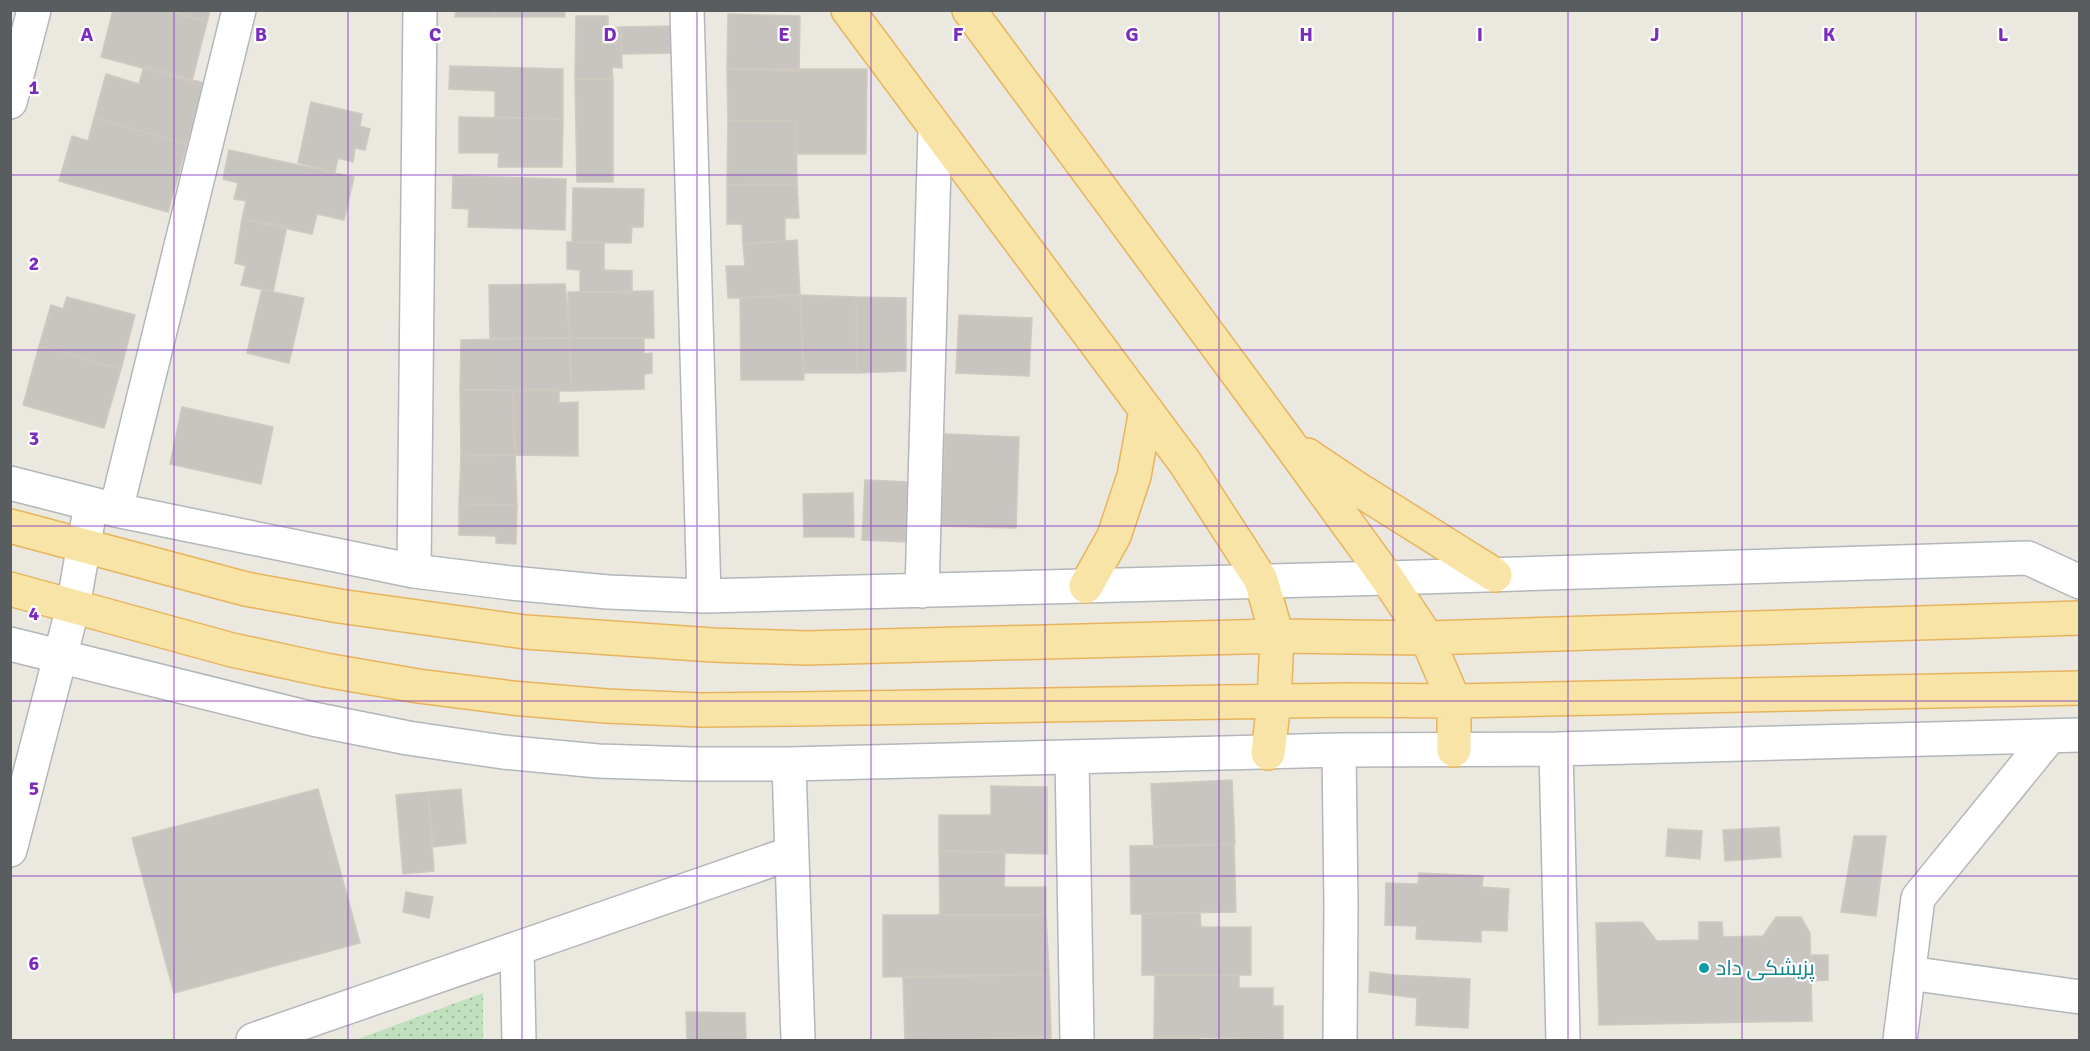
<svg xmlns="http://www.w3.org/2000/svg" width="2090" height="1051" font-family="Signika,Cairo,sans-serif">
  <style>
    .grass { fill: url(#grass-dots) }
    .building { fill: #c8c5c0; stroke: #cfc9bf; stroke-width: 1.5 }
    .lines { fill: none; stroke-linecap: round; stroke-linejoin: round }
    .minor-casing { stroke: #b3b6ba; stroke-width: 36 }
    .major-casing { stroke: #e7b45d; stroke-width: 36 }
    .minor { stroke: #fff; stroke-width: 33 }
    .major { stroke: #f9e4a7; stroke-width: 33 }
    .grid { fill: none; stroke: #7b2cbf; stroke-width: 1.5; stroke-opacity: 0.55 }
    .culture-dot { fill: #0f9aa8; stroke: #fff; stroke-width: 2 }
    .labels { text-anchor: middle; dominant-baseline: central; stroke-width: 4.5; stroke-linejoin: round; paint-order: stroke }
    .culture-label { font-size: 21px; fill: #0d838f; stroke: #fff; text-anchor: start }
    .grid-label { font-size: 20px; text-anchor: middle; font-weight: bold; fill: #7b2cbf; stroke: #fff; stroke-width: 4.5; stroke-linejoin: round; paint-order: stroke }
  </style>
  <defs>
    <pattern id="grass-dots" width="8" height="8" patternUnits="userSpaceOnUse" patternTransform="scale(1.5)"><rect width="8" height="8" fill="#c1e1be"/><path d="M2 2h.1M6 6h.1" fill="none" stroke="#a0ba9e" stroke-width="1.8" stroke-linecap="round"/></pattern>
  </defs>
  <rect width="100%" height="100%" fill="#ebe8e0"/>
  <!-- grass -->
  <path class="grass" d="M483 993V1040H355Z"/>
  <!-- building -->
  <path class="building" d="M113 10H162L207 22 192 81 101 57Z
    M168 10H210L207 22Z
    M456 10H495V17H455Z
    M495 10H565V17H495Z
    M728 14 800 16 799 71 727 69Z
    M576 16H608V28L621 27 622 68 612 67 613 79H575Z
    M674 26V53L622 54 621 27Z
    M144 66 204 83 187 144 94 118 106 74 139 84Z
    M450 66 563 69V119L495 117V91L449 89Z
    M727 69H867L866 154H796V121H728Z
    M575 79H613V182H577Z
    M311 102 362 114 360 126 370 129 365 150 355 148 353 162 338 158 335 172 298 163Z
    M459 117 563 119 562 167H498L499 153H459Z
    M94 118 187 144 168 212 59 181 72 136 88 141Z
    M728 121H796L797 184 727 185Z
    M229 150 354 177 344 220 317 214 312 234 242 219 246 201 234 199 238 183 223 179Z
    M453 176 566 179 565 230 468 227 469 209 452 208Z
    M797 184 799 218H785V242L743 244 742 224H727V185Z
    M573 188 644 189 643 227H632L631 243 572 242Z
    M242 219 287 226 273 292 241 285 246 266 235 263Z
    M797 240 800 295 728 298 726 266H745L743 244Z
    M567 242 604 243V270L632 271V293L580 292V270L567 269Z
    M565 284 570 338H490L489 285Z
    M262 288 273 292 304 298 289 363 247 353Z
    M653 291 654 338H570L568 292Z
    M800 295 856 297 857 373H804Z
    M800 295 804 380H741L740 298Z
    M67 297 135 315 121 369 39 346 51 305 63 309Z
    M856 297 906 298V371L857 373Z
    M959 315 1032 318 1029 376 956 373Z
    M570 338H644V354L652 353V373L644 374V389L571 391Z
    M570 338 571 391 460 390 461 340Z
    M39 346 121 369 104 428 23 405Z
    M559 389V403L578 402V456L515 455 513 390Z
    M460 390H513L515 455 461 456Z
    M182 407 273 427 261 484 170 464Z
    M945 434 1019 437 1016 528 941 526Z
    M515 455 517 505 459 504 461 456Z
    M865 480 908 482 906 542 862 540Z
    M853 493 854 537H804L803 494Z
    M459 504 517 505 516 544 496 543V536L459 535Z
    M1232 780 1235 844 1154 847 1151 784Z
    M991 786 1047 787V854L939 851V815H991Z
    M318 789 360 943 174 993 132 838Z
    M461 789 466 843 433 847 428 792Z
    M428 792 434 871 403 874 396 795Z
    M1779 827 1781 857 1725 861 1723 830Z
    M1668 829 1702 831 1700 859 1666 856Z
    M1854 836H1886L1876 916 1841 912Z
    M1234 844 1236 912 1131 914 1130 846Z
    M939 851 1005 852 1004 887H1046V915H940Z
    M1419 873 1483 876 1482 887 1509 889 1507 931 1481 930V942L1416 939 1417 926 1385 925 1386 883 1418 884Z
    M406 892 433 897 429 918 403 912Z
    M1200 913 1201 927H1251V975H1142V914Z
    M883 915H1046L1049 974 883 977Z
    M1776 917H1801L1810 933 1812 1021 1599 1025 1596 923 1642 922 1657 941 1699 940V922H1722L1723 937 1763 936Z
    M1811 955H1828V980L1811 981Z
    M1370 972 1394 975 1393 995 1369 992Z
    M1049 974 1051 1037 905 1040 903 978Z
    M1155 974 1239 975V988H1273V1006H1283V1039L1154 1037Z
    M1394 975 1470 979 1468 1028 1416 1025 1417 998 1393 995Z
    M686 1012 745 1013 746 1040H687Z
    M1051 1037V1040H956Z
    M1154 1037H1199V1040H1154Z"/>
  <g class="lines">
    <!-- minor casing -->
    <g class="minor-casing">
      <path id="minor" d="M687 10 704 596
        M10 102 34 10
        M10 483 116 510 414 571 511 583 608 592 704 596 1387 578 2028 558 2080 582
        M116 510 239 10
        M414 571 420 10
        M922 591 935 129
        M10 644 313 719 408 738 503 752 598 761 694 764H789L1339 750 1556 749 2080 735
        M1556 749 1563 1040
        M1339 750 1341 905 1340 1040
        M1072 758 1077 1040
        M789 764 798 1040
        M10 850 73 607 91 504
        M517 949 519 1040
        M1909 973 2080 997
        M253 1040 792 853
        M1900 1040 1918 898 2050 736"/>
    </g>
    <!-- major casing -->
    <g class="major-casing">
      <path id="major" d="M848 10 1186 464 1261 580 1277 636 1274 702 1268 753
        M969 10 1288 442 1387 578 1427 638 1454 701V750
        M1307 455 1353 486 1495 575
        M10 526 246 589 339 606 525 632 713 645 806 648 1277 636 1427 638 2080 618
        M1086 586 1114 536 1134 476 1146 410
        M10 589 232 650 325 670 418 686 512 698 606 706 701 710 795 709 1350 700 1454 701 2080 688"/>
    </g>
    <!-- minor -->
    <use href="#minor" class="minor"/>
    <!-- major -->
    <use href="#major" class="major"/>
  </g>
  <!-- grid -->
  <path class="grid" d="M174 10V1040M348 10V1040M522 10V1040M697 10V1040M871 10V1040M1045 10V1040M1219 10V1040M1393 10V1040M1568 10V1040M1742 10V1040M1916 10V1040M10 175H2080M10 350H2080M10 526H2080M10 701H2080M10 876H2080"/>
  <!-- markers -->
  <circle class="culture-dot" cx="1704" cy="968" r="6"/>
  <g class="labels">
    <!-- culture labels -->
    <g class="culture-label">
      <text x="1716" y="968">پزیشکی داد</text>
    </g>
  </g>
  <g class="grid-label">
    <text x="87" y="41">A</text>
    <text x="261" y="41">B</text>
    <text x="435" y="41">C</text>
    <text x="610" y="41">D</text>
    <text x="784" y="41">E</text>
    <text x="958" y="41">F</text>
    <text x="1132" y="41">G</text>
    <text x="1306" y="41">H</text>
    <text x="1480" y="41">I</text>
    <text x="1655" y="41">J</text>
    <text x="1829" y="41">K</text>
    <text x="2003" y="41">L</text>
    <text x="34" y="94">1</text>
    <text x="34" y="270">2</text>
    <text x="34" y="445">3</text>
    <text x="34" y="620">4</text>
    <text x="34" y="795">5</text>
    <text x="34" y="970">6</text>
  </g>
  <!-- border -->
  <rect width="2090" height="1051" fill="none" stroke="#595d60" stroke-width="24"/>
</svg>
